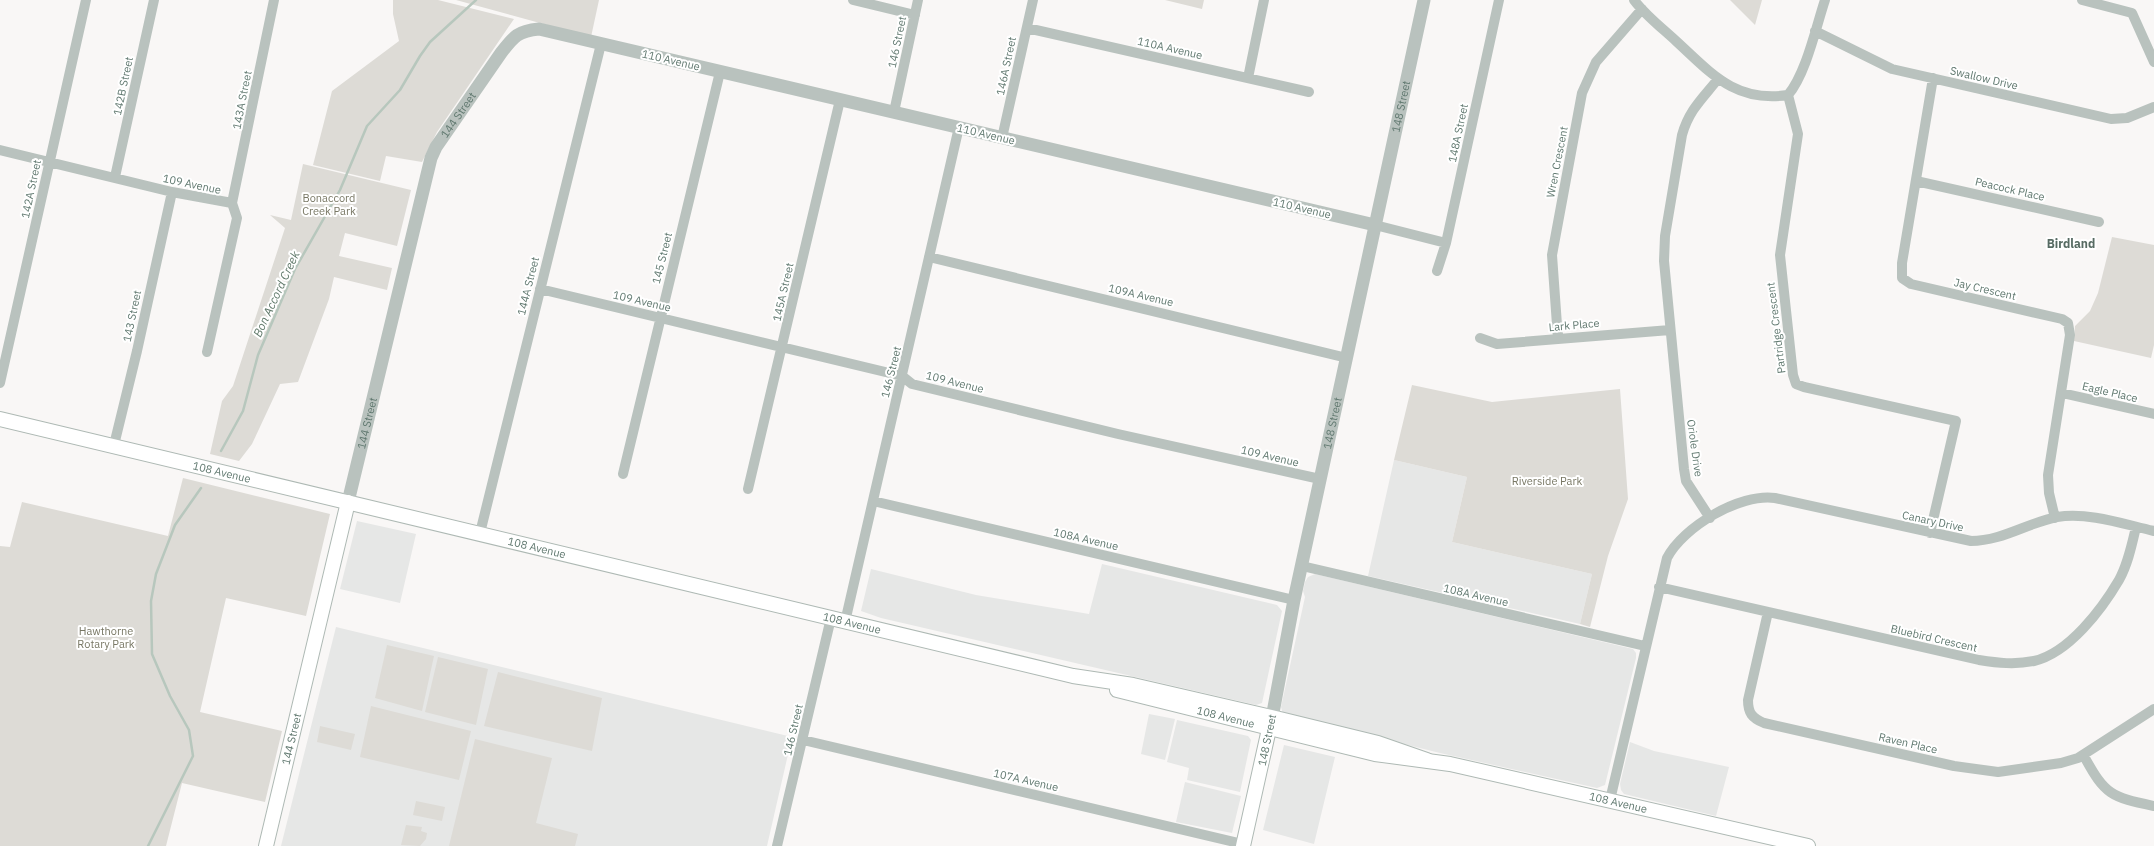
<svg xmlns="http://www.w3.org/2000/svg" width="2154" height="846" font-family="'IBM Plex Sans',sans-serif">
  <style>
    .built { fill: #e6e7e6 }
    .green { fill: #dddbd6 }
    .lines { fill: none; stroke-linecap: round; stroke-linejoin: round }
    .stream { stroke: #b7c7bd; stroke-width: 2.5 }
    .secondary-casing { stroke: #aeb9b4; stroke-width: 16 }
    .minor { stroke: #b9c2be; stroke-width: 10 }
    .tertiary { stroke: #b9c2be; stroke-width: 13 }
    .secondary { stroke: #fff; stroke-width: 14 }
    .labels { text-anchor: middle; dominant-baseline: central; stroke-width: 4; stroke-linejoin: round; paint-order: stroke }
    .street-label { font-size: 11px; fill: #617970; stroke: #fff }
    .park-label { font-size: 11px; fill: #787764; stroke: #fff }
    .neighbourhood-label { font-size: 12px; font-weight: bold; fill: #576b63; stroke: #fff }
    .water-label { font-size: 12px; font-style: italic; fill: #60796a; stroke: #fff }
  </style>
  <rect width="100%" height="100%" fill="#f9f7f6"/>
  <!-- built -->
  <path class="built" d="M1394 460 1467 477 1452 542 1592 574 1580 624 1368 576Z
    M357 521 416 534 400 603 340 589Z
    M1102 564 1277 605 1282 611 1262 703 1256 705 881 618 861 611 871 569 976 595 1089 614Z
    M1315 574 1633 649 1636 653V658L1605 785 1597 788 1440 753 1283 714 1281 707 1305 597 1303 591 1305 582 1308 577Z
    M336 627 792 737 767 846H281Z
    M1149 714 1175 719 1165 760 1141 754Z
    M1177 720 1248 736 1251 740 1240 792 1187 780 1189 768 1167 762Z
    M1630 742 1654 751 1729 767 1716 816 1624 794 1621 790 1620 784Z
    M1284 745 1335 757 1314 844 1263 830Z
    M1185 782 1241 796 1232 833 1176 822Z"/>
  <!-- green -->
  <path class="green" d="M393 0H438L514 19 437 132 422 162 386 156 380 181 313 165 332 91 399 41 393 14Z
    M456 0H599L591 37Z
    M1165 0H1204L1202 9Z
    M1730 0H1762L1755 25Z
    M303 164 411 190 397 246 345 233 339 256 392 268 387 290 334 277 329 299 298 382 280 384 252 444 239 461 210 454 222 401 233 386 285 228 270 215 291 220Z
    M2112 237 2154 245V345L2151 358 2074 341 2075 326 2090 311 2098 293Z
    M1412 385 1492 402 1620 389 1628 499 1608 556 1590 627 1580 624 1592 574 1452 542 1467 477 1394 460Z
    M183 478 330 514 306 616 226 598 200 712 282 731 265 802 182 783 166 846H0V546L10 547 22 502 168 536Z
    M387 645 434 656 422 711 375 698Z
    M438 657 488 669 476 725 425 712Z
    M498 672 602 698 592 751 484 726Z
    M371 706 471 731 459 780 360 757Z
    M320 726 355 734 351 750 317 742Z
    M475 739 552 758 536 823 578 834 575 846H449Z
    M416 801 445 807 442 821 413 815Z
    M406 825 422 827 421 831 427 833 426 839 420 846 401 845Z"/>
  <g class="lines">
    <!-- stream -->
    <path class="stream" d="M221 451 243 411 258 355 295 269 340 190 367 126 400 90 420 56 430 42 476 0
      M148 846 193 756 189 730 170 696 152 654 151 601 156 574 175 525 201 488"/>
    <!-- secondary casing -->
    <g class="secondary-casing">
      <g id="secondary">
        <path id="s3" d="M0 419 1073 676 1133 685 1284 720 1378 743 1427 760"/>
        <path id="s4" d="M1117 690 1375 754 1450 764 1808 846"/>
        <path id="s5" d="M266 846 348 502"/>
        <path d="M1243 846 1271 720"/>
      </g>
    </g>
    <!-- minor -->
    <path class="minor" d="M853 0 915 15
      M1634 0C1645 15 1662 28 1676 41 1711 73 1735 103 1788 95
      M2082 0 2132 13 2154 62
      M1027 28 1309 92
      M1815 31 1892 69 2111 119 2127 118 2154 107
      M1248 78 1264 0
      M1933 78 1902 263V278L1911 284 2062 319 2068 323 2070 335 2048 475 2049 493 2055 518
      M1788 95 1798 134 1780 255 1793 375 1796 384 1804 387 1956 421 1930 533
      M1788 95C1806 74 1816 27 1825 0
      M894 112 918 0
      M1002 138 1033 0
      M0 150 172 192 232 203
      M115 177 154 0
      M1916 181 2099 222
      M232 203 274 0
      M1375 225 1446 243
      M929 257 1347 358
      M1437 271 1446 243 1499 0
      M540 289 902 376 912 384 1118 434 1320 479
      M1480 338 1497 344 1670 330
      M1558 339 1552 255 1582 93 1596 62 1642 9
      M207 352 237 218 232 203
      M0 383 86 0
      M2062 393 2154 414
      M114 445 137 351 172 192
      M623 474 720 72
      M748 489 840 100
      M873 501 1294 600
      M1710 518 1686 481 1684 469 1664 261 1665 236 1682 135C1689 110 1702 99 1718 79
      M480 533 601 44
      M1302 566 1645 646
      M1659 587 1979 660C1998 663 2015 665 2034 661 2069 653 2102 609 2119 580 2128 564 2132 544 2136 527
      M1768 612 1748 700C1748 713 1752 718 1764 723L1954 766 1998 772 2061 763 2078 758 2154 709
      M845 622 959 127
      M803 740 1243 844
      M2084 756C2105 795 2111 797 2154 806
      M1610 800 1667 558C1683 527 1740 493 1775 498L1971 541C2002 541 2027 523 2057 517 2089 512 2123 524 2154 531
      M777 846 831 618"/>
    <!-- tertiary -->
    <g class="tertiary">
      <path id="s1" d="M348 502 431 158 436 147 501 53C514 36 518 31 539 29L1375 225"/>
      <path id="s2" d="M1272 718 1294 600 1424 0"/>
    </g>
    <!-- secondary -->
    <use href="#secondary" class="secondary"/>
  </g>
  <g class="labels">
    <!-- street labels -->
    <g class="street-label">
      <text transform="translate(897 42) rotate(-78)">146 Street</text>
      <text transform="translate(1170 48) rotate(13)">110A Avenue</text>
      <text transform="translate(671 60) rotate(13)">110 Avenue</text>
      <text transform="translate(1006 66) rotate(-78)">146A Street</text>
      <text transform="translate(1984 78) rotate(13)">Swallow Drive</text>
      <text transform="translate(123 86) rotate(-78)">142B Street</text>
      <text transform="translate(242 100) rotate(-79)">143A Street</text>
      <text stroke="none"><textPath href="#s2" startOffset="625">148 Street</textPath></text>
      <text stroke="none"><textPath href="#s1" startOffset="405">144 Street</textPath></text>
      <text transform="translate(1458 133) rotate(-78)">148A Street</text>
      <text transform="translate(986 134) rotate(13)">110 Avenue</text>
      <text transform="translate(1557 162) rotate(-79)">Wren Crescent</text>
      <text transform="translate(192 184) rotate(12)">109 Avenue</text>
      <text transform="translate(31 189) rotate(-78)">142A Street</text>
      <text transform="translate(2010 189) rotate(13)">Peacock Place</text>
      <text transform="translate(1302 208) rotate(13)">110 Avenue</text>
      <text transform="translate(662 258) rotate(-76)">145 Street</text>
      <text transform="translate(528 286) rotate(-76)">144A Street</text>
      <text transform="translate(1985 289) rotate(13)">Jay Crescent</text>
      <text transform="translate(783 292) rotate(-77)">145A Street</text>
      <text transform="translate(1141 295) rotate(13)">109A Avenue</text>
      <text transform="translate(642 301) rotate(13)">109 Avenue</text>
      <text transform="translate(132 316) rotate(-78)">143 Street</text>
      <text transform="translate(1574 325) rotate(-5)">Lark Place</text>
      <text transform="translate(1776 328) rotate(-97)">Partridge Crescent</text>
      <text transform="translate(891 372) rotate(-76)">146 Street</text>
      <text transform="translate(955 382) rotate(14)">109 Avenue</text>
      <text transform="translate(2110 392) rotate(13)">Eagle Place</text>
      <text stroke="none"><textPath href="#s2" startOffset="301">148 Street</textPath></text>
      <text stroke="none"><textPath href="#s1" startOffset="81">144 Street</textPath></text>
      <text transform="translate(1695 448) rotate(82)">Oriole Drive</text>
      <text transform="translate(1270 456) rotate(13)">109 Avenue</text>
      <text stroke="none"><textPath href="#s3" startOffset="228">108 Avenue</textPath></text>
      <text transform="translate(1933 521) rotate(12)">Canary Drive</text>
      <text transform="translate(1086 539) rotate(13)">108A Avenue</text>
      <text stroke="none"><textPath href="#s3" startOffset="552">108 Avenue</textPath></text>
      <text transform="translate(1476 595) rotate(13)">108A Avenue</text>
      <text stroke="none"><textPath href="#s3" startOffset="876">108 Avenue</textPath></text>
      <text transform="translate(1934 638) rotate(13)">Bluebird Crescent</text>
      <text stroke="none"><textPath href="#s4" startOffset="112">108 Avenue</textPath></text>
      <text transform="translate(793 730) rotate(-77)">146 Street</text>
      <text stroke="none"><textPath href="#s5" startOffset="110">144 Street</textPath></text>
      <text transform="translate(1267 740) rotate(-78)">148 Street</text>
      <text transform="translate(1908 743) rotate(13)">Raven Place</text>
      <text transform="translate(1026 780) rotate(13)">107A Avenue</text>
      <text stroke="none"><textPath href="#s4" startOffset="514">108 Avenue</textPath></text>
    </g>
    <!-- park labels -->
    <g class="park-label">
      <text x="329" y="198">Bonaccord<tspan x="329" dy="13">Creek Park</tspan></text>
      <text x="1547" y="481">Riverside Park</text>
      <text x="106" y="631">Hawthorne<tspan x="106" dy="13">Rotary Park</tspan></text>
    </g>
    <!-- neighbourhood labels -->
    <g class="neighbourhood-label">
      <text x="2071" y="243">Birdland</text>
    </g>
    <!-- water labels -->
    <g class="water-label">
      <text transform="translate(276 294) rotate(-65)">Bon Accord Creek</text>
    </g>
  </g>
</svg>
